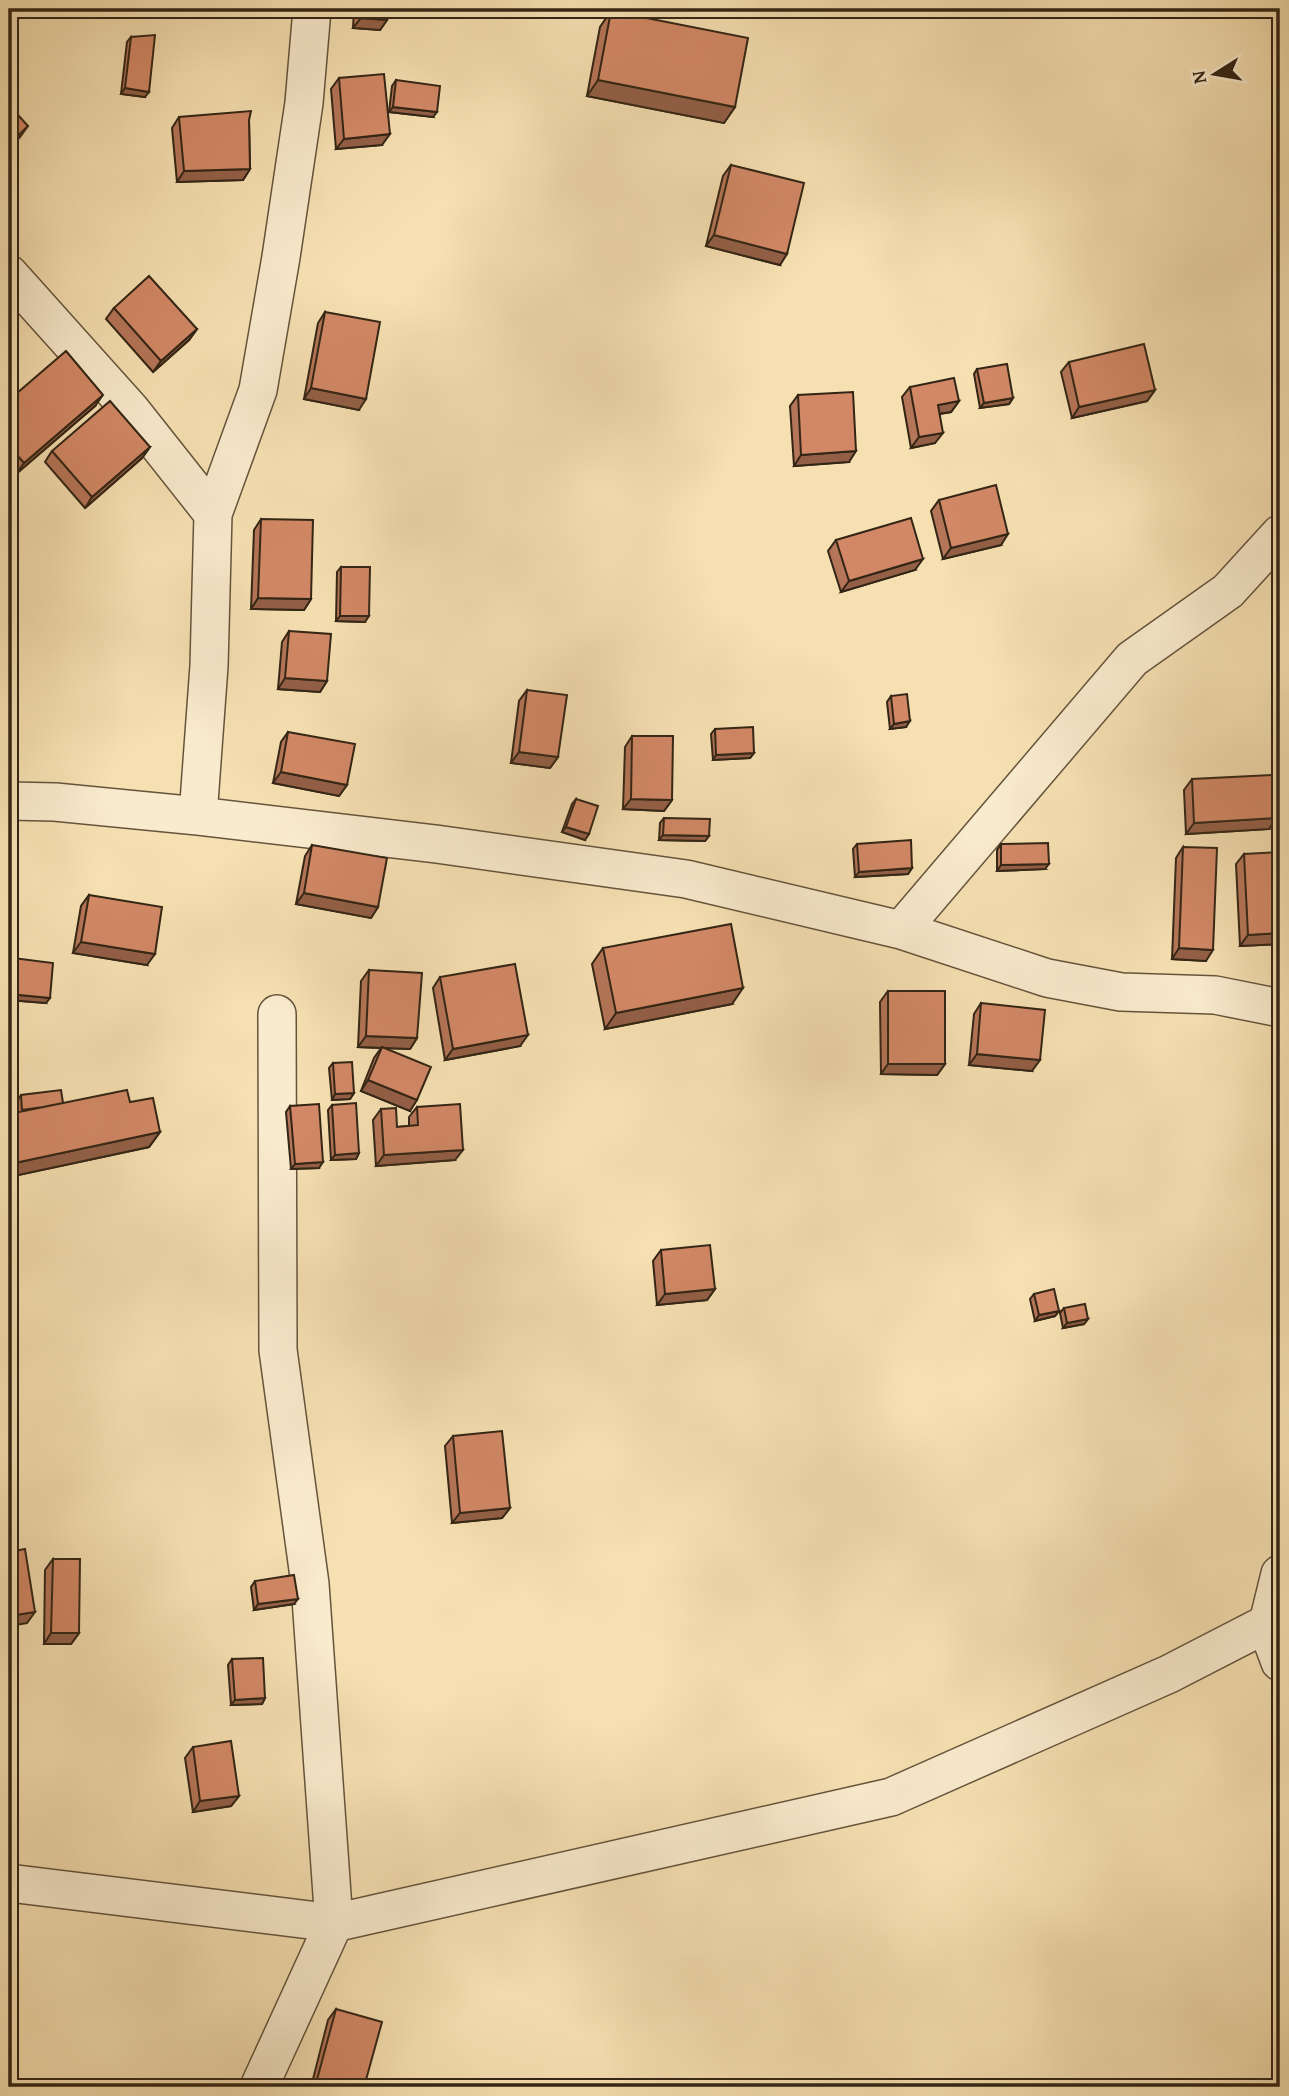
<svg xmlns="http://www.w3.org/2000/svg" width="1289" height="2096" font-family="'Gentium Book Plus',serif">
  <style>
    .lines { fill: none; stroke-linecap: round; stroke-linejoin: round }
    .street-casing { stroke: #64543c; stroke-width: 40 }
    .street { stroke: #f9ebcd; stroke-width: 37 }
    .wall { fill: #b57558; stroke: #332515; stroke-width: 2 }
    .shaded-wall { fill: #935f47; stroke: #332515; stroke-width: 2 }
    .building { fill: #d28866; stroke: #332515; stroke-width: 2 }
  </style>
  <rect width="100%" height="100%" fill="#f6e0b2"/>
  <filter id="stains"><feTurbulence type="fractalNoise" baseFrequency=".00286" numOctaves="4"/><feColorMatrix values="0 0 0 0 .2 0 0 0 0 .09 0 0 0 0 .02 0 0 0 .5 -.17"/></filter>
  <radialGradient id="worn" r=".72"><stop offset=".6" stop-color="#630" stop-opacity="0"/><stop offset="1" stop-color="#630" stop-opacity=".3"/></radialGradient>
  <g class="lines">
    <!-- street casing -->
    <g class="street-casing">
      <path id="street" d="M9 274 130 409 213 514
        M9 801 55 802 198 816 436 844 686 879 901 930 1047 978 1121 992 1215 995 1280 1008
        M198 816 209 666 213 514 258 390 281 257 304 103 312 9
        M901 930 1132 659 1228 591 1280 534
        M1268 1623 1267 1627 1280 1662
        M9 1883 334 1923 891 1797 1169 1674 1268 1623 1280 1574
        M259 2087 334 1923 310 1584 278 1350 277 1014"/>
    </g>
    <!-- street -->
    <use href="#street" class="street"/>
  </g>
  <!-- wall -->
  <path class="wall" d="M354 9H388L387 20 380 30 353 28Z
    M611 11 735 107 724 123 587 96 600 27Z
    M131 37 145 97 121 94 127 42Z
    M339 78 382 145 336 149 331 89Z
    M396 80 433 117 389 112 392 86Z
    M179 117 249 120 250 169 243 180 177 182 172 128Z
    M731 165 780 265 706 246 723 176Z
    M114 308 197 329 189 340 153 372 106 319Z
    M325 312 359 410 304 399 318 323Z
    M1069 362 1155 390 1147 401 1072 418 1061 372Z
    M977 369 1013 398 1009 404 980 408 974 374Z
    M910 387 959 401 951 412 940 414 935 443 911 448 902 397Z
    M798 395 849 462 794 466 790 406Z
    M9 400 95 406 16 474 9 466Z
    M150 447 142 458 85 508 45 462 52 451Z
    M939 500 1001 545 943 559 931 511Z
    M261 519 311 599 304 610 251 609 254 530Z
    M836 540 915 570 841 592 828 551Z
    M341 567 365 622 336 621 337 572Z
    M289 631 327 681 320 692 278 689 282 642Z
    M527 690 558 757 550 768 511 763 519 701Z
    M891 696 906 727 890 729 887 702Z
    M715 729 754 753 750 758 713 760 711 734Z
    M288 732 347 785 339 796 273 783 281 742Z
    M632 736 672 800 664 811 623 809 625 747Z
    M1192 779 1269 829 1186 834 1184 790Z
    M576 799 585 840 562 832 572 804Z
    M664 818 709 836 705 841 659 840 660 823Z
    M857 844 912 868 908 874 855 877 853 849Z
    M1001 844 1045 869 997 871V850Z
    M312 845 378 907 371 918 296 904 305 856Z
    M1183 847 1206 961 1172 959 1176 858Z
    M1244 854 1280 944 1240 946 1236 864Z
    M89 895 147 965 73 953 81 906Z
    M603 948 732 1004 605 1029 592 964Z
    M13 958 46 1003 9 1000V964Z
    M369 970 417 1038 410 1049 384 1048 410 1111 361 1091 374 1058 381 1048 358 1047 361 981Z
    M440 977 520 1046 445 1060 433 988Z
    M888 991 945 1064 937 1075 881 1074 880 1002Z
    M981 1003 1032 1071 969 1065 974 1014Z
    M333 1063 354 1093 350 1099 332 1100 329 1068Z
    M21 1095 63 1103 130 1102 160 1132 149 1147 9 1177V1114L18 1112 17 1101Z
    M332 1105 359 1153 356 1159 331 1160 328 1110Z
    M290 1106 319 1168 291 1169 286 1112Z
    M417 1107 455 1160 376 1166 373 1120 381 1109 397 1127 409 1126V1117Z
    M661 1250 715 1289 707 1300 657 1305 653 1261Z
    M1034 1294 1059 1311 1055 1316 1035 1321 1030 1299Z
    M1064 1308 1088 1319 1084 1324 1063 1328 1060 1313Z
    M453 1436 510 1508 502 1518 452 1523 445 1446Z
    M53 1559 79 1633 71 1644H44L45 1570Z
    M255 1581 294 1604 254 1610 251 1587Z
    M232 1659 265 1698 262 1704 231 1705 228 1665Z
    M193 1747 239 1796 231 1806 193 1812 185 1758Z
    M336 2009 364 2087H311L328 2020Z"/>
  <!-- shaded-wall -->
  <path class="shaded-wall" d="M794 9H819L793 10Z
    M361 18 387 20 380 30 353 28Z
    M598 80 735 107 724 123 587 96Z
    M125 88 149 92 145 97 121 94Z
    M393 107 437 112 433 117 389 112Z
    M28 126 20 137 9 148V144Z
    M390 134 382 145 336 149 344 139Z
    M250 169 243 180 177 182 184 171Z
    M714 235 787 254 780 265 706 246Z
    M197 329 189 340 153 372 161 361Z
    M311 388 366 399 359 410 304 399Z
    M1155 390 1147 401 1072 418 1079 407Z
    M103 395 95 406 16 474 24 463Z
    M1013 398 1009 404 980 408 984 403Z
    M959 401 951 412 931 415 938 405Z
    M943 433 935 443 911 448 919 437Z
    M150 447 142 458 85 508 92 497Z
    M856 451 849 462 794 466 801 455Z
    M1008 534 1001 545 943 559 951 548Z
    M923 559 915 570 841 592 849 581Z
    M258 598 311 599 304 610 251 609Z
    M340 616H369L365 622 336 621Z
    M285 678 327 681 320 692 278 689Z
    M910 721 906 727 890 729 894 724Z
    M519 752 558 757 550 768 511 763Z
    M754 753 750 758 713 760 716 755Z
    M281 772 347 785 339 796 273 783Z
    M631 799 672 800 664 811 623 809Z
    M1276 818 1269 829 1186 834 1194 823Z
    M566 827 589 834 585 840 562 832Z
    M663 835 709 836 705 841 659 840Z
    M1049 864 1045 869 997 871 1001 865Z
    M912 868 908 874 855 877 859 872Z
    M304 893 378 907 371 918 296 904Z
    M1280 933V944L1240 946 1248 935Z
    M81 942 155 954 147 965 73 953Z
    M1179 948 1213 950 1206 961 1172 959Z
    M743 988 732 1004 605 1029 616 1013Z
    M9 994 50 998 46 1003 9 1000Z
    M528 1035 520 1046 445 1060 453 1049Z
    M366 1036 417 1038 410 1049 358 1047Z
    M977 1054 1040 1060 1032 1071 969 1065Z
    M888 1064H945L937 1075 881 1074Z
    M368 1080 417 1100 410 1111 361 1091Z
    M354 1093 350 1099 332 1100 335 1094Z
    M160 1132 149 1147 9 1177 10 1164Z
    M463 1150 455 1160 376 1166 384 1155Z
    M359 1153 356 1159 331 1160 335 1155Z
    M323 1162 319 1168 291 1169 295 1164Z
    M715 1289 707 1300 657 1305 665 1294Z
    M1059 1311 1055 1316 1035 1321 1039 1315Z
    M1088 1319 1084 1324 1063 1328 1067 1323Z
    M510 1508 502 1518 452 1523 460 1513Z
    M298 1599 294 1604 254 1610 258 1604Z
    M35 1612 27 1623 9 1626V1616Z
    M51 1633H79L71 1644H44Z
    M265 1698 262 1704 231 1705 235 1700Z
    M239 1796 231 1806 193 1812 200 1801Z"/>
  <!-- building -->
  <path class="building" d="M361 9H388L387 20 361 18Z
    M611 11 748 38 735 107 598 80Z
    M155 35 149 92 125 88 131 37Z
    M384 74 390 134 344 139 339 78Z
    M396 80 440 86 437 112 393 107Z
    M9 105 28 126 9 144Z
    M251 111 249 120 250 169 184 171 179 117Z
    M731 165 804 183 787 254 714 235Z
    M149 276 197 329 161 361 114 308Z
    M325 312 380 322 366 399 311 388Z
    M1144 344 1155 390 1079 407 1069 362Z
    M66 351 103 395 24 463 9 446V400Z
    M1007 364 1013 398 984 403 977 369Z
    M954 378 959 401 938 405 943 433 919 437 910 387Z
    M853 392 856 451 801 455 798 395Z
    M110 401 150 447 92 497 52 451Z
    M996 485 1008 534 951 548 939 500Z
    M911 518 923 559 849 581 836 540Z
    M261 519 313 520 311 599 258 598Z
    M341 567H370L369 616H340Z
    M289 631 331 634 327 681 285 678Z
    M527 690 567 695 558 757 519 752Z
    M907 694 910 721 894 724 891 696Z
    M753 727 754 753 716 755 715 729Z
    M288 732 355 744 347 785 281 772Z
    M632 736H673L672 800 631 799Z
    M1274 775 1276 818 1194 823 1192 779Z
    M576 799 598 806 589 834 566 827Z
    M664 818 710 819 709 836 663 835Z
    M911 840 912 868 859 872 857 844Z
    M1048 843 1049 864 1001 865V844Z
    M312 845 387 858 378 907 304 893Z
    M1183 847 1217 848 1213 950 1179 948Z
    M1280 852V933L1248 935 1244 854Z
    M89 895 162 907 155 954 81 942Z
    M731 924 743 988 616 1013 603 948Z
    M13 958 53 963 50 998 9 994Z
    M515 964 528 1035 453 1049 440 977Z
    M369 970 422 973 417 1038 366 1036Z
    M888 991H945V1064H888Z
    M981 1003 1045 1010 1040 1060 977 1054Z
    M382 1047 431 1067 417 1100 368 1080Z
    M352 1062 354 1093 335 1094 333 1063Z
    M61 1090 63 1103 43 1107 22 1110 21 1095Z
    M127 1090 130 1102 153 1098 160 1132 10 1164 9 1114Z
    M356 1103 359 1153 335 1155 332 1105Z
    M319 1104 323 1162 295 1164 290 1106Z
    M460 1104 463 1150 384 1155 381 1109 396 1108 397 1127 418 1125 417 1107Z
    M710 1245 715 1289 665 1294 661 1250Z
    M1054 1289 1059 1311 1039 1315 1034 1294Z
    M1085 1304 1088 1319 1067 1323 1064 1308Z
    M502 1431 510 1508 460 1513 453 1436Z
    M25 1549 35 1612 9 1616V1552Z
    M53 1559H80L79 1633H51Z
    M294 1575 298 1599 258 1604 255 1581Z
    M263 1658 265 1698 235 1700 232 1659Z
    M231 1741 239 1796 200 1801 193 1747Z
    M336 2009 382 2022 364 2087H315Z"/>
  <!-- margin -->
  <rect width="1289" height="2096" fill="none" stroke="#f6e0b2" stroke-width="35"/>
  <rect x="10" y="10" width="1268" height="2075" fill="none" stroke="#332515" stroke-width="3.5"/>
  <rect x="18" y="18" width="1254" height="2061" fill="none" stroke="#332515" stroke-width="2"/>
  <!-- north arrow -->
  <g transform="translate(1215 74) rotate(259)" stroke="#f9ebcd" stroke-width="5" paint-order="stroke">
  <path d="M0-5L12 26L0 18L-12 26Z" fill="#332515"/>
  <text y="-10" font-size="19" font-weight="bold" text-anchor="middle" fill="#332515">N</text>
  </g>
  <rect width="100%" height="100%" filter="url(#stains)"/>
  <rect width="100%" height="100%" fill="url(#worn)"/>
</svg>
